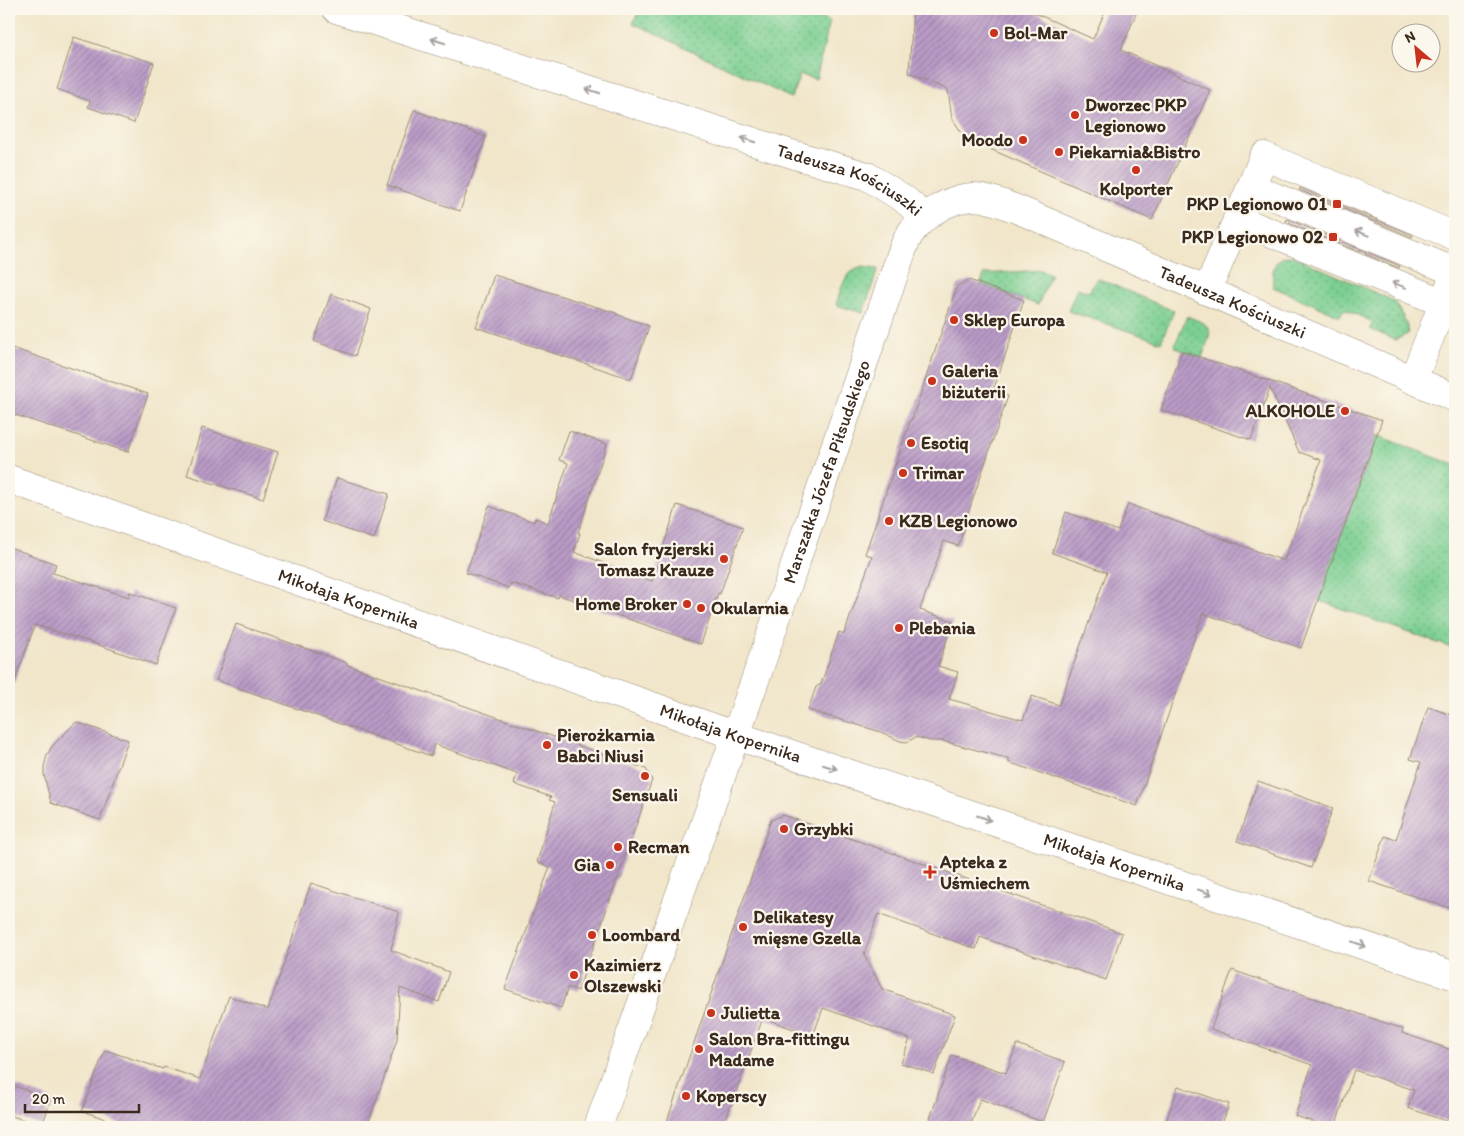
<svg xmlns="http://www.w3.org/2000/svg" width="1464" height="1136" font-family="Itim,sans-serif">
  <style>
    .grass { fill: url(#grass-dots); stroke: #5c7c58 }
    .building { fill: url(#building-hatch) }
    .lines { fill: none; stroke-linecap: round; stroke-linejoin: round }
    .minor-casing { stroke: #968874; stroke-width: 29 }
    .minor { stroke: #fff; stroke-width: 28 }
    .rail { stroke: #3b2a1e; stroke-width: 4; stroke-dasharray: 8 4; stroke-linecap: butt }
    .oneway { stroke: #a79f9a }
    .poi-dot { fill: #c8321e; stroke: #fbf7ec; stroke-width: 2 }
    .labels { text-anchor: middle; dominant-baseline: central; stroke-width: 4.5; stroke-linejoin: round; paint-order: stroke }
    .poi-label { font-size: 18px; font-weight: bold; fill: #3b2a1e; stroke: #fbf7ec; text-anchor: start }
    .street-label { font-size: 18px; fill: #3b2a1e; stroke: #fbf7ec }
  </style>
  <defs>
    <pattern id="grass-dots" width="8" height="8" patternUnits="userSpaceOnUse" patternTransform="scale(1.25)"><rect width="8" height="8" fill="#7ccf92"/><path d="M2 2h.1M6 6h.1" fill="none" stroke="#67a877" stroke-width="1.8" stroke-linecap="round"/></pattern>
    <pattern id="building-hatch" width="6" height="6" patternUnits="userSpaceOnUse" patternTransform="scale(1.25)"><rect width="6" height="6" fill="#ba9bc7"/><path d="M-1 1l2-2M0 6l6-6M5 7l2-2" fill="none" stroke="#987fa1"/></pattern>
  </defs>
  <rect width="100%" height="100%" fill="#fbf7ec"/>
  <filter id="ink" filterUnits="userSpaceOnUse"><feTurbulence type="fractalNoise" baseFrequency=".02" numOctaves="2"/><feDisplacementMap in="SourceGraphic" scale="10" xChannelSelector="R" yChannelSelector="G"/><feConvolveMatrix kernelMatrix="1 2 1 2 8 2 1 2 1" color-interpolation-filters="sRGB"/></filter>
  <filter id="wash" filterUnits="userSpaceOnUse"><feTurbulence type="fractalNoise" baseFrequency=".0096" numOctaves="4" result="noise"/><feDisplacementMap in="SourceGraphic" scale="20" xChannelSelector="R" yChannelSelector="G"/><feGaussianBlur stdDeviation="1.12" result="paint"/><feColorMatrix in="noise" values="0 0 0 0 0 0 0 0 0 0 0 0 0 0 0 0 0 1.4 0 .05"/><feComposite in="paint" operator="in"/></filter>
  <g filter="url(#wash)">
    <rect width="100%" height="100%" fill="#f1e6ca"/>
    <!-- grass -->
    <path class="grass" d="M640 9H801L830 21 816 79 800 75 791 98 633 23Z
      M1287 256H1293L1394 301 1406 322 1408 334 1395 340 1370 329 1373 322 1344 309 1340 316 1273 287C1272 273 1272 260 1287 256Z
      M863 267 878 269 863 313 836 305C842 287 843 272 863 267Z
      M1041 270 1051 274 1038 305 981 284 984 274Z
      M1097 278 1174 311 1161 342 1068 311 1077 288 1089 292Z
      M1187 316C1218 328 1211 329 1202 358L1174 347Z
      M1377 435 1455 465V649L1317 600Z"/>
    <g id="blocks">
      <!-- building -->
      <path class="building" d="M913 9H1026L1093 39 1106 9H1138L1121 50 1210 90 1152 220 965 138 952 118 948 90 909 73Z
        M74 37 154 63 134 123 88 107 90 101 57 89Z
        M414 110 486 137 460 211 387 185Z
        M1300 188 1413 235 1412 237 1299 190Z
        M1287 219 1400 266 1399 268 1286 222Z
        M494 275 616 313V314L649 326 631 379 476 327Z
        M969 280 1024 300 993 391 1008 396 966 519H968L958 546 944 541 920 610 953 621 938 666 958 672 949 699 1023 720 1032 696 1059 705 1107 572 1052 553 1066 512 1118 531 1128 504 1284 561 1321 460 1299 452 1270 388 1251 440 1161 410 1182 351 1382 420 1301 648 1203 613 1137 806 1008 762 1010 759 943 741H930L916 737 907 742 900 741 881 732 808 710 816 687 821 684 839 632 844 634 872 556 865 554 911 419H912L957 286Z
        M331 294 371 309 355 356 314 341Z
        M9 347 148 394 128 452 9 413Z
        M202 428 278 452 263 499 187 475Z
        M569 431 607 444 578 533H580L574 552 652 581 677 505 743 527 720 594 718 593 701 644 559 595 558 598 511 583 509 588 466 573 489 506 534 522 535 518 548 523 568 463 559 460Z
        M337 478 389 494 374 539 322 521Z
        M9 547 56 564 53 573 129 597 130 592 176 608 156 665 90 642 35 625 13 686 9 685Z
        M236 624 347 663V665L646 769 652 780 578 991 568 987 561 1008 505 989 550 867 537 862 555 802 549 800 551 797 514 784 517 774 434 744 431 756 216 680Z
        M1428 707 1455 716V910L1369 881 1385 836 1396 840 1421 762 1410 759Z
        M76 722 128 740 100 820 51 803 44 775V767L47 755 52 746Z
        M1258 781 1333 808 1311 868 1237 841Z
        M783 815 1122 933 1106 980 980 937 976 949 878 914 864 954 882 989 955 1015 934 1074 901 1063 910 1039 823 1008 813 1036 763 1018 723 1127H665L771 820Z
        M311 883 399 912 391 950 449 972 439 1002 400 988 397 1040 367 1127H129L82 1111 105 1050 163 1069 164 1067 200 1079 229 996 268 1010Z
        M1232 970 1403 1029 1402 1033 1455 1051V1124L1408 1108 1414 1090 1354 1070 1335 1127H1329L1295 1116 1312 1065 1211 1029Z
        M1017 1044 1065 1062 1043 1122 980 1099 970 1127H927L952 1055 1006 1073Z
        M9 1084 51 1099 42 1126 9 1115Z
        M1178 1086 1229 1104 1221 1127H1164Z"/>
    </g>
  </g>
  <g filter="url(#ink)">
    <use href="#blocks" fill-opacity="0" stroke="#968874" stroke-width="1"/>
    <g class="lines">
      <!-- minor casing -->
      <g class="minor-casing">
        <g id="minor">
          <path id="s1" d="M336 9 795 155 867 176 904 199 925 217"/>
          <path d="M1251 187 1455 272"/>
          <path d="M1237 219 1444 303"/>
          <path d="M1207 291 1264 156 1455 236"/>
          <path d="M1413 380 1450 286"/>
          <path id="s2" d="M9 479 734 735 1455 976"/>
          <path id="s3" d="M598 1127 759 669 898 263C902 252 905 240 912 231 928 211 957 193 983 198 999 201 1016 209 1031 215L1455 398"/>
        </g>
      </g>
      <!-- minor -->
      <use href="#minor" class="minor"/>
      <!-- rail -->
      <path class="rail" d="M1449 9 1455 11"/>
    </g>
    <!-- one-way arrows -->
    <defs><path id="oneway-shaft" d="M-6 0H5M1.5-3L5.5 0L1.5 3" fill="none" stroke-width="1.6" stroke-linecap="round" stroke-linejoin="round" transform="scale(1.25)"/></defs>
    <g class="oneway">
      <use href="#oneway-shaft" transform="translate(438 41) rotate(-162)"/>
      <use href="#oneway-shaft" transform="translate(593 91) rotate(-162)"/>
      <use href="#oneway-shaft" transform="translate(748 140) rotate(-162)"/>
      <use href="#oneway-shaft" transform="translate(1362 233) rotate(-158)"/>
      <use href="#oneway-shaft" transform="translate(1399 285) rotate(-158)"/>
      <use href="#oneway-shaft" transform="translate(830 767) rotate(18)"/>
      <use href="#oneway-shaft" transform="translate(984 818) rotate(19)"/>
      <use href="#oneway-shaft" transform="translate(1205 892) rotate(19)"/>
      <use href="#oneway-shaft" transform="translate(1359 944) rotate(19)"/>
    </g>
  </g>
  <!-- markers -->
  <g class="poi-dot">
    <circle cx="994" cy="33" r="5"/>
    <circle cx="1075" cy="115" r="5"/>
    <circle cx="1023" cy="140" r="5"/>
    <circle cx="1059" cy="152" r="5"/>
    <circle cx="1136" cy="170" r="5"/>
    <rect x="1332" y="199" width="10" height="10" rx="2.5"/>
    <rect x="1328" y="232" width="10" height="10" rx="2.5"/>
    <circle cx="954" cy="320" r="5"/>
    <circle cx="932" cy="381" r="5"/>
    <circle cx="1345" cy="411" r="5"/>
    <circle cx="911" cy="443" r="5"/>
    <circle cx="903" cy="473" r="5"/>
    <circle cx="889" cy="521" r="5"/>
    <circle cx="724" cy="559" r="5"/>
    <circle cx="687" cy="604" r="5"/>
    <circle cx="701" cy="608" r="5"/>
    <circle cx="899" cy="628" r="5"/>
    <circle cx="547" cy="745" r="5"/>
    <circle cx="645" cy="776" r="5"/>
    <circle cx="784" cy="829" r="5"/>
    <circle cx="618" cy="847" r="5"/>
    <circle cx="610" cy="865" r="5"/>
    <path d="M927.5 864.5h5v5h5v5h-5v5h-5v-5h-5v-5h5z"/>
    <circle cx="743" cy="927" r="5"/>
    <circle cx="592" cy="935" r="5"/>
    <circle cx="574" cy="975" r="5"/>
    <circle cx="711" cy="1013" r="5"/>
    <circle cx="699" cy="1049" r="5"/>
    <circle cx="686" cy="1096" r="5"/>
  </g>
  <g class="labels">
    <!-- poi labels -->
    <g class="poi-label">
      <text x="1004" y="33">Bol-Mar</text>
      <text x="1085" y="105">Dworzec PKP<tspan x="1085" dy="21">Legionowo</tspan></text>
      <text x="1013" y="140" text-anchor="end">Moodo</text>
      <text x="1069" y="152">Piekarnia&amp;Bistro</text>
      <text x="1136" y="189" text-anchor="middle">Kolporter</text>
      <text x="1327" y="204" text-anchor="end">PKP Legionowo 01</text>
      <text x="1323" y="237" text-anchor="end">PKP Legionowo 02</text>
      <text x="964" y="320">Sklep Europa</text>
      <text x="942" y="371">Galeria<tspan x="942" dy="21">biżuterii</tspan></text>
      <text x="1335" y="411" text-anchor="end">ALKOHOLE</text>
      <text x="921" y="443">Esotiq</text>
      <text x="913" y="473">Trimar</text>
      <text x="899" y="521">KZB Legionowo</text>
      <text x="714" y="549" text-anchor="end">Salon fryzjerski<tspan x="714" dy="21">Tomasz Krauze</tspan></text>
      <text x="677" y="604" text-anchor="end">Home Broker</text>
      <text x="711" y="608">Okularnia</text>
      <text x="909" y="628">Plebania</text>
      <text x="557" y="735">Pierożkarnia<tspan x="557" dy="21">Babci Niusi</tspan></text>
      <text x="645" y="795" text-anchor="middle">Sensuali</text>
      <text x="794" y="829">Grzybki</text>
      <text x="628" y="847">Recman</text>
      <text x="940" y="862">Apteka z<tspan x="940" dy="21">Uśmiechem</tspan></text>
      <text x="600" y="865" text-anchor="end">Gia</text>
      <text x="753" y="917">Delikatesy<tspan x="753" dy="21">mięsne Gzella</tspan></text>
      <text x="602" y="935">Loombard</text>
      <text x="584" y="965">Kazimierz<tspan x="584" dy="21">Olszewski</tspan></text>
      <text x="721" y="1013">Julietta</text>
      <text x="709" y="1039">Salon Bra-fittingu<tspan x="709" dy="21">Madame</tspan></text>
      <text x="696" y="1096">Koperscy</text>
    </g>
    <!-- street labels -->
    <g class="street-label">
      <text stroke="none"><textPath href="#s1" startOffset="542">Tadeusza Kościuszki</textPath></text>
      <text stroke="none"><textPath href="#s3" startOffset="1302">Tadeusza Kościuszki</textPath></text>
      <text stroke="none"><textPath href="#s3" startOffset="694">Marszałka Józefa Piłsudskiego</textPath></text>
      <text stroke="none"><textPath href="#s2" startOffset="360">Mikołaja Kopernika</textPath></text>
      <text stroke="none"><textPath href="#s2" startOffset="765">Mikołaja Kopernika</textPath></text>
      <text stroke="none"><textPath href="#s2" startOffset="1170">Mikołaja Kopernika</textPath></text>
    </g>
  </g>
  <!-- margin -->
  <rect width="1464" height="1136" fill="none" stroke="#fbf7ec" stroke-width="30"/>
  <!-- north arrow -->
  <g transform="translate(1416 48) rotate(332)"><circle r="24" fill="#fbf7ec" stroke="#aea59a"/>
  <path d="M0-4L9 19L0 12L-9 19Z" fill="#c8321e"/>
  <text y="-8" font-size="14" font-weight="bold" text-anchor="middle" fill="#3b2a1e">N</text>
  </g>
  <!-- scale -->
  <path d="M25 1104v8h114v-8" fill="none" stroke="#3b2a1e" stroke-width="2.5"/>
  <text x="32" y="1104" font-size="15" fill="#3b2a1e" stroke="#fbf7ec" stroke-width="4" paint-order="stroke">20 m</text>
</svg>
